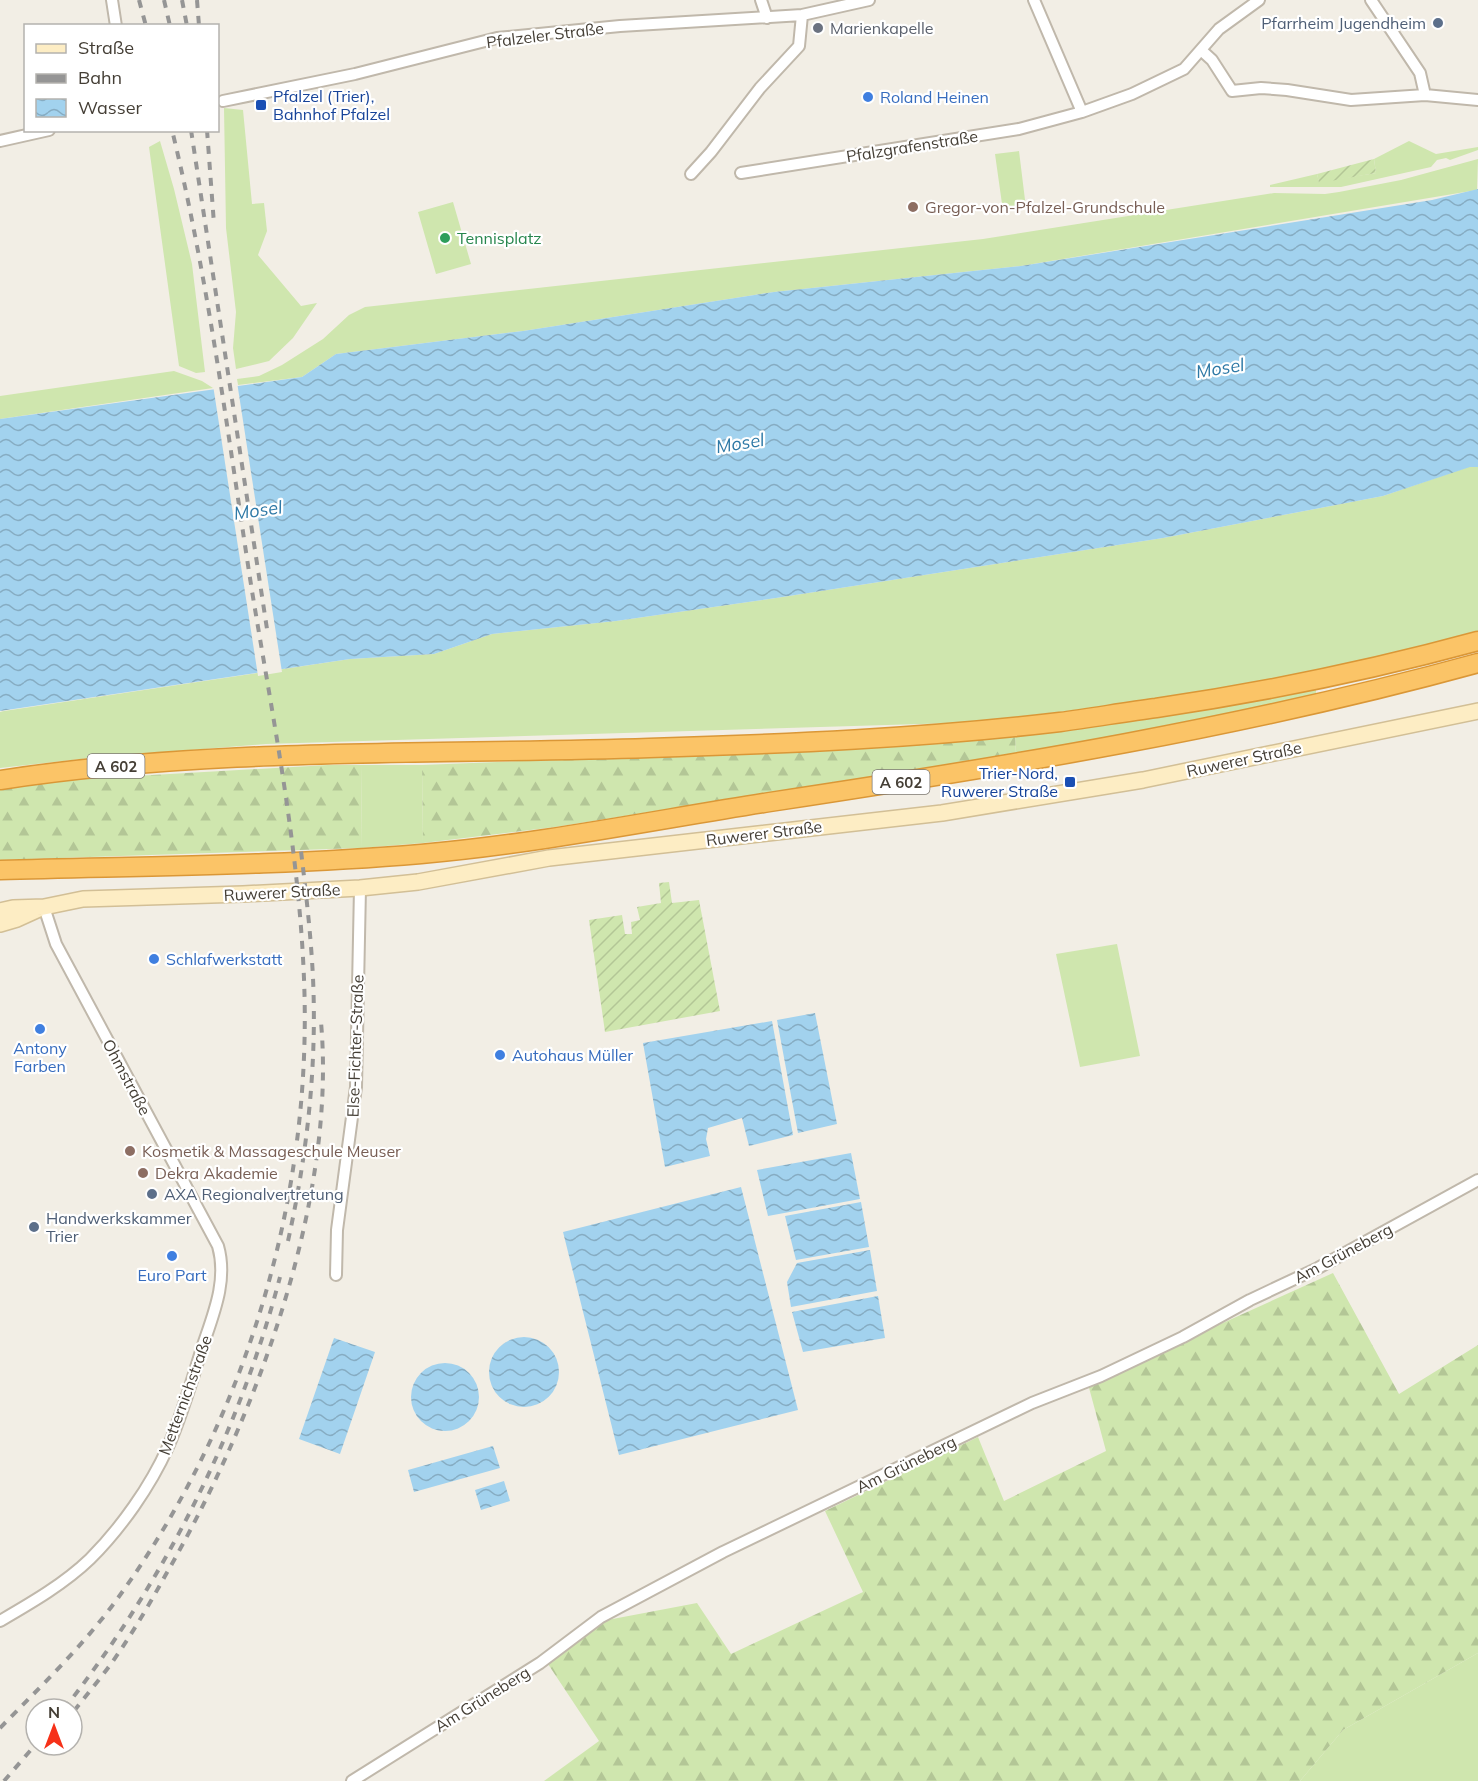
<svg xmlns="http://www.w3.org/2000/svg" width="1478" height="1781" font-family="Mulish,sans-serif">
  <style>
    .grass { fill: #cfe6ae }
    .forest { fill: url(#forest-firs) }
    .garden { fill: url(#garden-furrows) }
    .water { fill: url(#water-waves) }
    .pier { fill: #f2eee5 }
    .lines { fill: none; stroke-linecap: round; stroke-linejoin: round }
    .street-casing { stroke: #c0b8ab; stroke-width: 14 }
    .secondary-casing { stroke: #d2bf96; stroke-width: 18 }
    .highway-casing { stroke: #da9737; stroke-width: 21 }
    .street { stroke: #fff; stroke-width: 10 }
    .secondary { stroke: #fdedc4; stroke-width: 15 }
    .highway { stroke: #fbc467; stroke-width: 18 }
    .rail { stroke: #959595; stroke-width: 4; stroke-dasharray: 8 8; stroke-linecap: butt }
    .service-dot { fill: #5c6f8a; stroke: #fff; stroke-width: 2 }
    .worship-dot { fill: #6b7280; stroke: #fff; stroke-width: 2 }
    .shop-dot { fill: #3f7fe0; stroke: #fff; stroke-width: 2 }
    .transit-dot { fill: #1a4fb4; stroke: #fff; stroke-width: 2 }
    .education-dot { fill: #8d6e63; stroke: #fff; stroke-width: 2 }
    .leisure-dot { fill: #2e9e5b; stroke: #fff; stroke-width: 2 }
    .labels { text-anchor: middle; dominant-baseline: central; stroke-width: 4.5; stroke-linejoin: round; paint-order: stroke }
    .shield { fill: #fff; stroke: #7c7872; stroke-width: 1.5 }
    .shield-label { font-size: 15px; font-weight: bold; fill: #443e35 }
    .service-label { font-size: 16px; fill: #4e5e75; stroke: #fff; text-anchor: start }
    .worship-label { font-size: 16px; fill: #5b616d; stroke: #fff; text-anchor: start }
    .street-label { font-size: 16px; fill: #443e35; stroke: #fff }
    .transit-label { font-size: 16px; fill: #164399; stroke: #fff; text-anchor: start }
    .shop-label { font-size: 16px; fill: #366cbe; stroke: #fff; text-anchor: start }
    .education-label { font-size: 16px; fill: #785e54; stroke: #fff; text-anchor: start }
    .leisure-label { font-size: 16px; fill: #27864d; stroke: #fff; text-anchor: start }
    .water-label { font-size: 18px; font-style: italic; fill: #2e79a6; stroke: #fff }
  </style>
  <defs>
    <pattern id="forest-firs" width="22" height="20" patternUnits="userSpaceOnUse" patternTransform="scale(1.5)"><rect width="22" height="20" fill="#cfe6ae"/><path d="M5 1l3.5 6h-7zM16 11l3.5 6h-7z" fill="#b3c696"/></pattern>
    <pattern id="garden-furrows" width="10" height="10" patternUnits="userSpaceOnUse" patternTransform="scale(1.5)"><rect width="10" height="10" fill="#cfe6ae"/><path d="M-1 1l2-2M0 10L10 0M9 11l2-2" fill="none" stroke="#b3c696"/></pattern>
    <pattern id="water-waves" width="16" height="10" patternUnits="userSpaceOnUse" patternTransform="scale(1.5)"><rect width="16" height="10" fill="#a2d2ee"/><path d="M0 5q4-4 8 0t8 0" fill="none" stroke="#86acc2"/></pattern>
  </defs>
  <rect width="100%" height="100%" fill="#f2eee5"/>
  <!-- grass -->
  <path class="grass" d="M224 108 243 110 252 204 264 203 267 231 258 255 301 306 317 303 293 338 269 361 236 369 233 348 236 312 226 228Z
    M160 141 174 189 192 264 205 372 196 373 179 366 149 147Z
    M1409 141 1436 154 1478 147V150L1450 160 1446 158 1437 160 1431 167 1341 187H1270V185L1317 174 1319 182 1376 173 1374 159Z
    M1019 151 1026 208 1003 211 995 154Z
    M1478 159 1477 190 1021 266 774 292 523 331 336 354 302 377 238 385 237 379 259 376 282 365 323 339 349 315 365 307 983 239 1274 193 1325 194 1339 192 1401 180Z
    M453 202 471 264 436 274 418 212Z
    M174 371 202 381 213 388 0 419V396Z
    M1471 466 1478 467V631C1307 679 1131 707 954 723L266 744 81 759 0 768V712L4 711 350 659 434 654 492 634 616 621 776 598 1163 538 1383 496Z
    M1316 689V696L1152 731 1016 754 1015 736Z
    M362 765H422L423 843 361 848Z
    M1117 944 1140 1056 1080 1067 1056 954Z
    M1478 1653V1781H1300L1343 1730Z"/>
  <!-- forest -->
  <path class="forest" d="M1015 736 1016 754 555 827 423 843 422 765 896 746Z
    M328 765H362L361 848 0 860V788L83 779Z
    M1333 1273 1399 1394 1478 1345V1653L1343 1730 1300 1781H544L599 1741 548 1664 602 1621 697 1603 731 1654 863 1592 825 1511 978 1437 1004 1501 1106 1451 1088 1384Z"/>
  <!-- garden -->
  <path class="garden" d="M1374 159 1376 173 1319 183 1317 174Z
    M669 882 672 903 699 900 720 1011 605 1032 589 920 622 915 625 934H632L631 922 640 920 637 907 661 903 659 883Z"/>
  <!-- water -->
  <path class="water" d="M1478 189V467H1470L1383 496 1163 538 776 598 616 621 492 634 434 654 350 659 0 711V419L302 377 336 354 523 331 774 292 1021 266 1432 200Z
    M815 1013 837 1124 798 1133 777 1020Z
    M772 1021 793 1135 749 1146 742 1118 708 1128 706 1139 710 1156 665 1167 643 1043Z
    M851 1153 860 1199 768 1216 757 1170Z
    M741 1187 798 1410 619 1455 563 1232Z
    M861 1202 869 1247 796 1260 785 1216Z
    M870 1250 877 1291 791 1307 787 1282 797 1263Z
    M878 1296 885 1338 803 1352 792 1312Z
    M489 1372a35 35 0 1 1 70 0a35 35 0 1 1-70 0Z
    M334 1338 375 1352 340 1454 299 1439Z
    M411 1397a34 34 0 1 1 68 0a34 34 0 1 1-68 0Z
    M493 1446 500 1468 414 1492 408 1470Z
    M504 1481 510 1501 481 1510 475 1490Z"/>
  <!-- pier -->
  <path class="pier" d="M237 382 282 672 258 676 213 385Z"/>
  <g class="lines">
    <!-- street casing -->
    <g class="street-casing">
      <path id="street" d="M112 0 116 26
        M761 0 767 18
        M1034 0 1082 112 1132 94 1184 69 1219 29 1259 0
        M1371 0 1420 73 1425 95 1478 100
        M1201 50 1212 60 1232 91 1261 88 1287 90 1351 100 1425 95
        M223 101 355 74 497 38 620 26 802 15 869 0
        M0 141 49 130
        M741 173 1019 129 1082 112
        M691 174 711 152 760 88 799 46 802 15
        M336 1275 337 1230 356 1087 360 888
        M0 1621C31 1603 64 1584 90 1559 121 1528 150 1487 168 1447 182 1415 192 1381 202 1348 213 1315 228 1281 218 1246L56 944 44 907
        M352 1781 540 1663 601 1617 723 1552 1032 1403 1101 1376 1183 1337 1250 1300 1318 1268 1478 1180"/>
    </g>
    <!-- secondary casing -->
    <g class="secondary-casing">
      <path id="secondary" d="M0 911 13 908 44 907 83 899 243 894 360 888 418 882 549 858 942 813 1143 780 1478 711
        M0 924 17 919 39 909"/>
    </g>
    <!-- highway casing -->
    <g class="highway-casing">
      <path id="highway" d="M0 780C214 747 433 755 649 748 786 744 924 738 1060 722 1092 718 1124 712 1156 708 1264 692 1372 670 1478 641
        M0 870C140 866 281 866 421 854 537 844 655 820 770 802 1008 766 1246 727 1478 663"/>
    </g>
    <!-- street -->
    <use href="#street" class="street"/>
    <!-- secondary -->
    <use href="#secondary" class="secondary"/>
    <!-- highway -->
    <use href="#highway" class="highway"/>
    <!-- rail -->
    <path class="rail" d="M139 0 146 26
      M164 0 170 26
      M182 0 187 26
      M197 0 199 26
      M191 130 267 629
      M207 130 214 224
      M288 1241C307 1155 317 1067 313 978 311 936 306 893 301 851
      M64 1709C164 1582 239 1433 280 1277
      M74 1711C87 1694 101 1678 113 1661 132 1634 149 1605 165 1576 254 1422 337 1202 321 1022
      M0 1728C40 1687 81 1648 115 1602 245 1425 313 1199 304 979 299 849 273 719 252 591 228 437 209 282 172 130
      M4 1781 36 1744"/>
  </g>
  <!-- markers -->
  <g class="service-dot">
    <circle cx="1438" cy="23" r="6"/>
    <circle cx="152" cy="1194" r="6"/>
    <circle cx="34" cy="1227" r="6"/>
  </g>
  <circle class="worship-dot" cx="818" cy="28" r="6"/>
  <g class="shop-dot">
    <circle cx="868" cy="97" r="6"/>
    <circle cx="154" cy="959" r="6"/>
    <circle cx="40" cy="1029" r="6"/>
    <circle cx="500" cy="1055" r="6"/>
    <circle cx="172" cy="1256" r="6"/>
  </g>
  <g class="transit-dot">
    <rect x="255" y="99" width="12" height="12" rx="3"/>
    <rect x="1064" y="776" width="12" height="12" rx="3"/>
  </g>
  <g class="education-dot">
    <circle cx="913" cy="207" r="6"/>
    <circle cx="130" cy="1151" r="6"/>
    <circle cx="143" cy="1173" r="6"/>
  </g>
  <circle class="leisure-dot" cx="445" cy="238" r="6"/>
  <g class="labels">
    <!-- shield labels -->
    <g class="shield">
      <rect x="87.5" y="754" width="57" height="24" rx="4.5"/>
      <rect x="872.5" y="770" width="57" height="24" rx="4.5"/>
    </g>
    <g class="shield-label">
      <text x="116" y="766">A 602</text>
      <text x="901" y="782">A 602</text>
    </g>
    <!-- service labels -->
    <g class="service-label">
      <text x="1426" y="23" text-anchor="end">Pfarrheim Jugendheim</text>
      <text x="164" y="1194">AXA Regionalvertretung</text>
      <text x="46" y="1218">Handwerkskammer<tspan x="46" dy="18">Trier</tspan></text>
    </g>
    <!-- worship labels -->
    <g class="worship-label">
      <text x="830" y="28">Marienkapelle</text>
    </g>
    <!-- street labels -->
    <g class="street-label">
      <text transform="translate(545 35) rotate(-7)">Pfalzeler Straße</text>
      <text transform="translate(912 146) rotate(-9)">Pfalzgrafenstraße</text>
      <text transform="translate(1244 759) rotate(-12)">Ruwerer Straße</text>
      <text transform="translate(764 833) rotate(-7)">Ruwerer Straße</text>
      <text transform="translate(282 892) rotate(-3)">Ruwerer Straße</text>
      <text transform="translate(355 1046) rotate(-88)">Else-Fichter-Straße</text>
      <text transform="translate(127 1077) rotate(62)">Ohmstraße</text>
      <text transform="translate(1343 1253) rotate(-28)">Am Grüneberg</text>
      <text transform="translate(185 1395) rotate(-70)">Metternichstraße</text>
      <text transform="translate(906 1464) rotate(-26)">Am Grüneberg</text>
      <text transform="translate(482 1699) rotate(-32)">Am Grüneberg</text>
    </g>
    <!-- transit labels -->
    <g class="transit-label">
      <text x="273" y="96">Pfalzel (Trier),<tspan x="273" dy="18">Bahnhof Pfalzel</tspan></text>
      <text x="1058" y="773" text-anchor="end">Trier-Nord,<tspan x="1058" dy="18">Ruwerer Straße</tspan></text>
    </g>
    <!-- shop labels -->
    <g class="shop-label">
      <text x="880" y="97">Roland Heinen</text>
      <text x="166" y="959">Schlafwerkstatt</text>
      <text x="40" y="1048" text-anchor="middle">Antony<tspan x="40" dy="18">Farben</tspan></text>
      <text x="512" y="1055">Autohaus Müller</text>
      <text x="172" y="1275" text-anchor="middle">Euro Part</text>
    </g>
    <!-- education labels -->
    <g class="education-label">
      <text x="925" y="207">Gregor-von-Pfalzel-Grundschule</text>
      <text x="142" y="1151">Kosmetik &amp; Massageschule Meuser</text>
      <text x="155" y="1173">Dekra Akademie</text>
    </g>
    <!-- leisure labels -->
    <g class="leisure-label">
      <text x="457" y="238">Tennisplatz</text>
    </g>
    <!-- water labels -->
    <g class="water-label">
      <text transform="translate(1220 368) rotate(-9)">Mosel</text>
      <text transform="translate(740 443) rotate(-9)">Mosel</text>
      <text transform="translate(258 510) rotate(-8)">Mosel</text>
    </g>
  </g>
  <!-- legend -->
  <rect x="24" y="24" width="195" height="108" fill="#ffffff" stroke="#b4b2ae" stroke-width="1.5"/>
  <rect x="36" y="44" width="30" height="9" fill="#fdedc4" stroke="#b4b2ae" stroke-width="1.5"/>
  <text x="78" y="54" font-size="18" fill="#443e35">Straße</text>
  <rect x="36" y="74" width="30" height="9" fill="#959595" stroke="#b4b2ae" stroke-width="1.5"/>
  <text x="78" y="84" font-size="18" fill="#443e35">Bahn</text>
  <rect x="36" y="99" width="30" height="18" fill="url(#water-waves)" stroke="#b4b2ae" stroke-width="1.5"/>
  <text x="78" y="114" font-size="18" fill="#443e35">Wasser</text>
  <!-- north arrow -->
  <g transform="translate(54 1727)"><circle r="28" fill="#ffffff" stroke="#b4b2ae" stroke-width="1.5"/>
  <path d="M0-4.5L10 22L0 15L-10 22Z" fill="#f63119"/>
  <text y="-9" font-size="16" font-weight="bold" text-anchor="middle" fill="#443e35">N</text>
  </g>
</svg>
